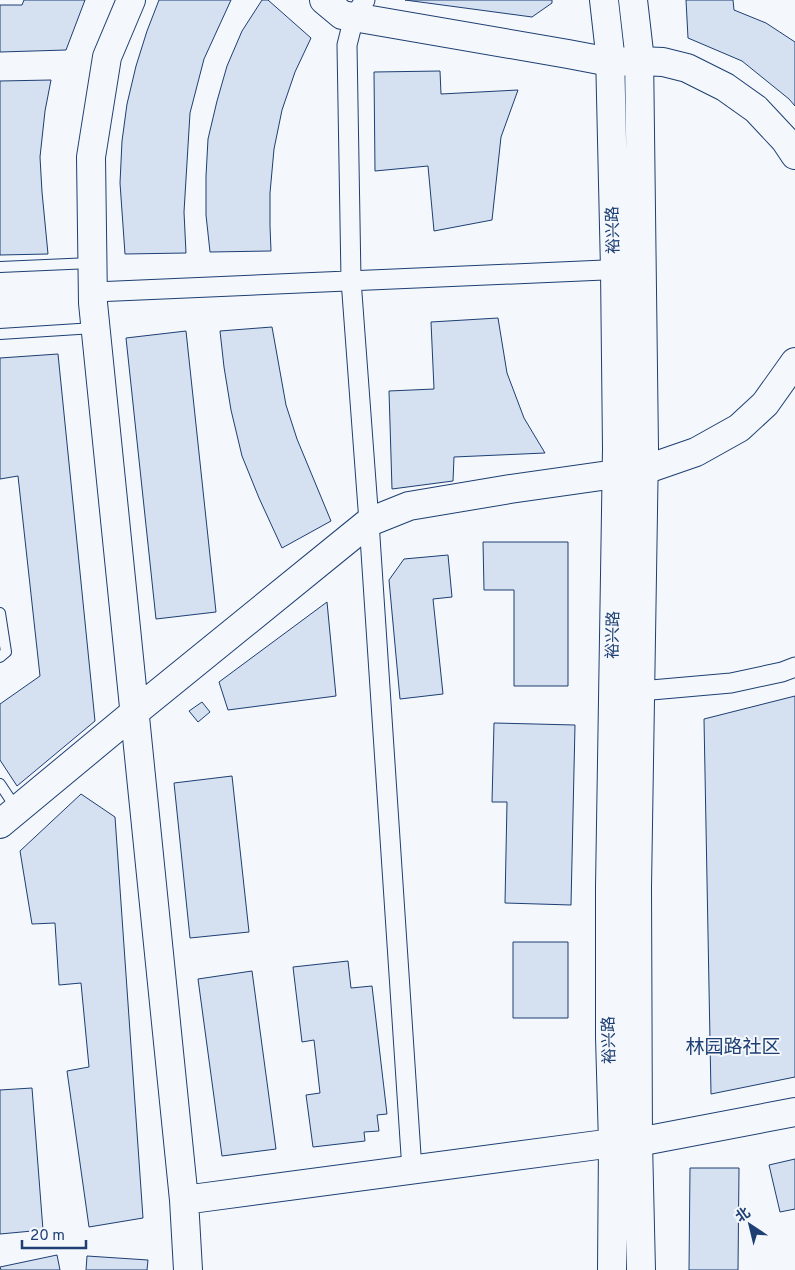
<svg xmlns="http://www.w3.org/2000/svg" width="795" height="1270" font-family="Overpass,'Noto Sans SC',sans-serif">
  <style>
    .building { fill: #d5e0f0; stroke: #1d3f73 }
    .lines { fill: none; stroke-linecap: round; stroke-linejoin: round }
    .lane-casing { stroke: #1d3f73; stroke-width: 12 }
    .street-casing { stroke: #1d3f73; stroke-width: 21 }
    .secondary-casing { stroke: #1d3f73; stroke-width: 30 }
    .primary-casing { stroke: #1d3f73; stroke-width: 30 }
    .lane { stroke: #f4f7fb; stroke-width: 10 }
    .street { stroke: #f4f7fb; stroke-width: 19 }
    .secondary { stroke: #f4f7fb; stroke-width: 28 }
    .primary { stroke: #f4f7fb; stroke-width: 28 }
    .labels { text-anchor: middle; dominant-baseline: central; stroke-width: 4; stroke-linejoin: round; paint-order: stroke }
    .street-label { font-size: 16px; fill: #1d3f73; stroke: #f4f7fb }
    .quarter-label { font-size: 19px; fill: #1d3f73; stroke: #f4f7fb }
  </style>
  <rect width="100%" height="100%" fill="#f4f7fb"/>
  <!-- building -->
  <path class="building" d="M24 0H85L66 50 0 52V5H22Z
    M159 0H231L204 59 190 113 184 212 186 253 125 254 120 183 122 141 127 104 136 66 147 31Z
    M262 0H268L311 38 295 72 282 110 274 149 270 193V226L271 251 210 252 206 215V176L208 139 217 101 227 66 242 31Z
    M405 0H552V3L532 17Z
    M686 0H733L734 10 766 23 795 42V106L789 99 742 61 688 38Z
    M440 71 441 94 518 90 501 137 492 220 434 231 428 166 375 171 374 72Z
    M51 80 45 111 40 157 42 192 48 254 0 255V81Z
    M498 318 507 373 524 418 545 453 454 457 453 481 392 489 389 391 434 389 431 322Z
    M272 327 286 405 297 439 331 521 282 548 259 498 242 456 231 410 224 367 220 331Z
    M186 331 216 612 156 619 126 338Z
    M58 354 95 721 17 786 0 760V704L40 676 18 476 0 479V358Z
    M483 542H568V686H514V590H484Z
    M448 555 452 597 433 599 443 694 400 699 389 580 404 559Z
    M327 602 336 696 228 710 219 682Z
    M795 696V1077L711 1094 704 719Z
    M202 702 210 712 198 722 189 711Z
    M494 723 575 725 571 905 505 903 507 802H492Z
    M232 776 249 932 190 938 174 783Z
    M81 794 115 817 143 1218 89 1227 67 1071 89 1067 81 983 59 985 55 923 32 924 20 851Z
    M513 942H568V1018H513Z
    M348 961 351 988 372 986 387 1114 377 1115 379 1131 364 1132 365 1141 313 1147 306 1095 320 1093 314 1040 302 1042 293 967Z
    M252 971 276 1149 222 1156 198 979Z
    M32 1088 43 1230 0 1234V1090Z
    M795 1159V1209L780 1212 769 1165Z
    M690 1168H739L738 1270H689Z
    M57 1255 60 1270H1L0 1267Z
    M87 1256 148 1260 147 1270H86Z"/>
  <g class="lines">
    <!-- lane casing -->
    <g class="lane-casing">
      <path id="lane" d="M0 267 91 263
        M0 334 94 328
        M0 613 6 652 0 657
        M0 784 16 808"/>
    </g>
    <!-- street casing -->
    <g class="street-casing">
      <path id="street" d="M365 0 354 17 347 45 351 280 369 522 412 1170
        M94 292 627 269
        M629 691H640L731 683 782 672 795 667"/>
    </g>
    <!-- secondary casing -->
    <g class="secondary-casing">
      <path id="secondary" d="M131 0 107 57 91 157 93 303 184 1200 188 1270
        M324 0 342 15 568 54 610 62 639 61 663 62 687 68 725 87 756 109 785 140 795 155
        M0 824 135 712 369 522 409 506 510 489 644 470 696 452 739 428 765 404 795 362
        M184 1200 613 1143 638 1142 795 1112"/>
    </g>
    <!-- primary casing -->
    <g class="primary-casing">
      <path id="primary" d="M604 0 610 53 615 270 617 449 610 887V1037L613 1143 612 1270
        M633 0 639 52 644 449 637 887 638 1142 641 1270"/>
    </g>
    <!-- lane -->
    <use href="#lane" class="lane"/>
    <!-- street -->
    <use href="#street" class="street"/>
    <!-- secondary -->
    <use href="#secondary" class="secondary"/>
    <!-- primary -->
    <use href="#primary" class="primary"/>
  </g>
  <g class="labels">
    <!-- street labels -->
    <g class="street-label">
      <text transform="translate(614 230) rotate(-91)">裕兴路</text>
      <text transform="translate(614 635) rotate(-89)">裕兴路</text>
      <text transform="translate(610 1040) rotate(-91)">裕兴路</text>
    </g>
    <!-- quarter labels -->
    <g class="quarter-label">
      <text x="733" y="1048">林园路社区</text>
    </g>
  </g>
  <!-- north arrow -->
  <g transform="translate(750 1225) rotate(325)" stroke="#f4f7fb" stroke-width="4" paint-order="stroke">
  <path d="M0-4L9 19L0 12L-9 19Z" fill="#1d3f73"/>
  <text y="-8" font-size="14" font-weight="bold" text-anchor="middle" fill="#1d3f73">北</text>
  </g>
  <!-- scale -->
  <path d="M22 1240v8h64v-8" fill="none" stroke="#1d3f73" stroke-width="2.5"/>
  <text x="30" y="1240" font-size="15" fill="#1d3f73" stroke="#f4f7fb" stroke-width="4" paint-order="stroke">20 m</text>
</svg>
